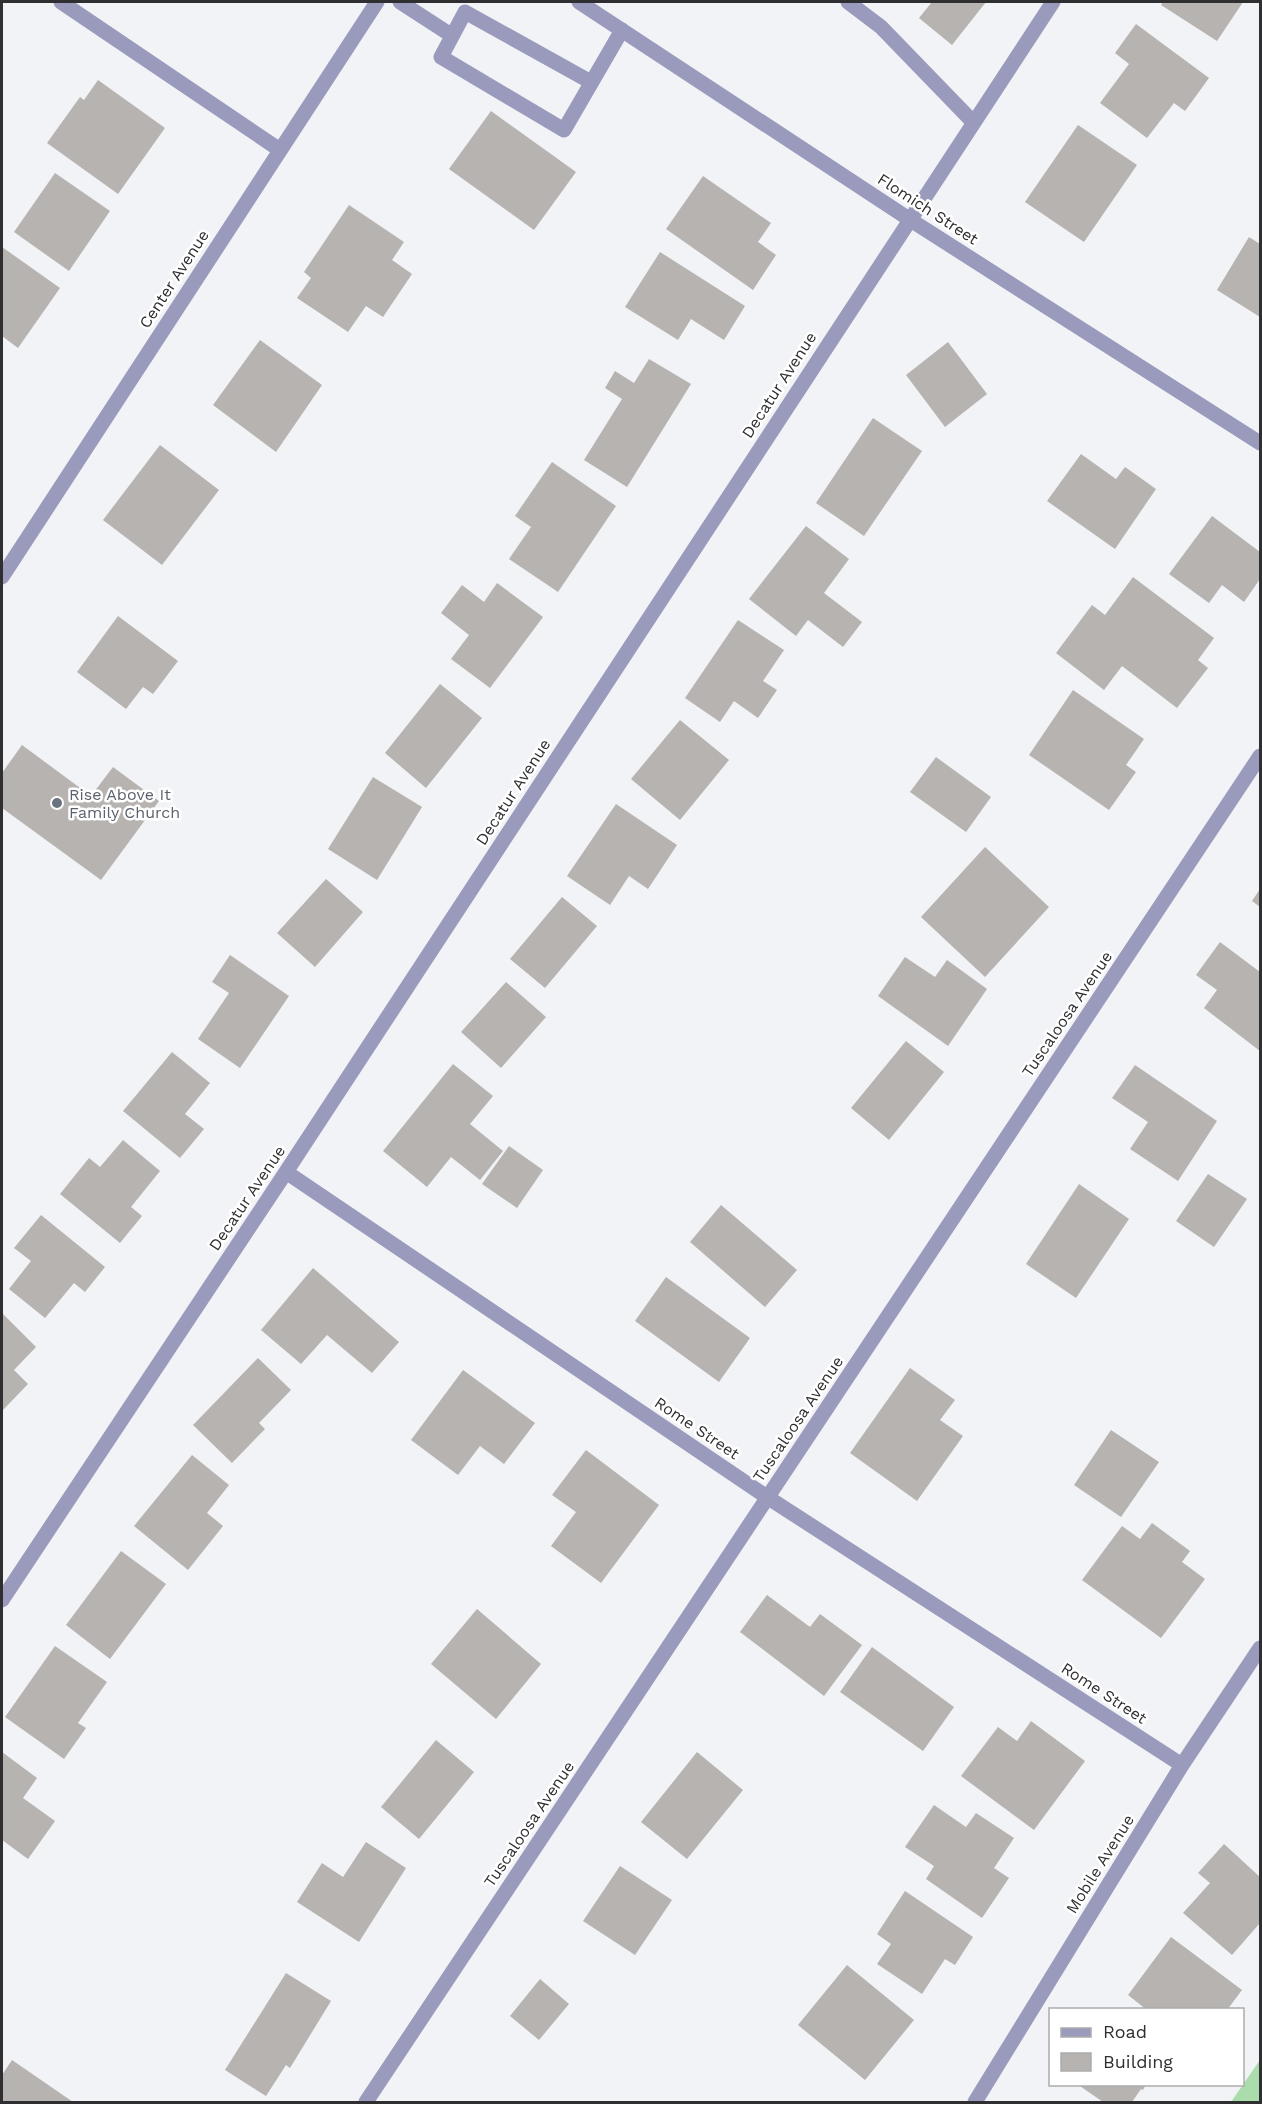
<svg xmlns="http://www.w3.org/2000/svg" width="1262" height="2104" font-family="'Work Sans',sans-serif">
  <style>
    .green { fill: #aadcac }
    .building { fill: #b6b3b0 }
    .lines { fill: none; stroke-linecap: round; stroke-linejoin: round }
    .service { stroke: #9a9abd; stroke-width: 15 }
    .minor { stroke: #9a9abd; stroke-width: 15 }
    .tertiary { stroke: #9a9abd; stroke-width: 15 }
    .worship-dot { fill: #6b7280; stroke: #fff; stroke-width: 2 }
    .labels { text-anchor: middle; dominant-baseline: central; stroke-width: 5; stroke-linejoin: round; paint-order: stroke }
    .street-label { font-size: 16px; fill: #2f2f31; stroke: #fff }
    .worship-label { font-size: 16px; fill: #5b616d; stroke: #fff; text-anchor: start }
  </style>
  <rect width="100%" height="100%" fill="#f1f3f6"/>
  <!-- green -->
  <path class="green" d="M1260 2060V2102H1231Z"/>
  <!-- building -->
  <path class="building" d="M932 2H986L952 45 919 18Z
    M1163 2H1243L1217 41 1161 5Z
    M1136 24 1209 78 1185 111 1174 103 1147 138 1100 103 1129 64 1115 53Z
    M98 80 165 128 118 194 47 143 80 97 84 100Z
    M491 111 576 172 534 230 449 169Z
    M1078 125 1137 165 1084 242 1025 202Z
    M55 173 110 211 69 271 14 232Z
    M703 176 771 223 758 242 776 255 753 290 666 229Z
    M349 205 404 242 392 260 412 274 383 317 366 306 348 332 297 298 311 278 304 272Z
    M1249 237 1260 244V317L1217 290Z
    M2 247 60 288 18 348 2 336Z
    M660 252 745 306 724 340 691 319 678 340 625 307Z
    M260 340 322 385 276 452 213 405Z
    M948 342 987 394 945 427 906 375Z
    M649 359 691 384 627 487 584 460 622 399 605 388 615 371 634 383Z
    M873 418 922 451 864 536 816 503Z
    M160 445 219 490 162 565 103 520Z
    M1081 454 1116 479 1125 467 1156 489 1115 549 1047 501Z
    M552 462 616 506 558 592 509 559 531 527 515 516Z
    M1212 516 1260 552V579L1244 602 1222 585 1209 603 1169 574Z
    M806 526 849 559 824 593 862 622 843 647 808 620 796 636 749 599Z
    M1133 577 1214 638 1198 660 1208 668 1177 708 1122 666 1104 690 1056 653 1092 605 1105 615Z
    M497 583 543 617 490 688 451 659 469 635 441 613 462 585 484 602Z
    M118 616 178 661 153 694 143 687 126 709 77 672Z
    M738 620 784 650 763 681 777 690 758 718 734 701 720 722 685 698Z
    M440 684 482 718 426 788 385 753Z
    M1073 690 1144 739 1126 765 1136 772 1109 810 1029 755Z
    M680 720 729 760 680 820 631 779Z
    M22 745 91 796 113 767 159 801 101 880 2 808V773Z
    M936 757 991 797 966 832 910 792Z
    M373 777 422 807 377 880 328 849Z
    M616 804 677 845 648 889 629 876 610 905 567 876Z
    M985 847 1049 907 985 977 921 917Z
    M326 879 363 912 315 967 277 933Z
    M1260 889V907L1252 901Z
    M562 897 597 926 545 988 510 959Z
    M1220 942 1260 972V1051L1204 1008 1217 990 1196 975Z
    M230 955 289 996 240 1068 198 1039 229 993 212 982Z
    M905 957 935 977 947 960 987 989 948 1046 878 996Z
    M506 982 546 1017 501 1068 461 1032Z
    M906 1041 944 1072 889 1140 851 1108Z
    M172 1052 210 1083 185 1114 204 1129 180 1158 123 1111Z
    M453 1064 493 1096 470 1124 503 1151 480 1180 451 1157 427 1187 383 1151Z
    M1135 1065 1217 1121 1178 1181 1130 1149 1148 1122 1112 1098Z
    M123 1140 160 1171 131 1207 142 1216 120 1243 60 1194 89 1158 100 1167Z
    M509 1146 543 1170 517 1208 482 1184Z
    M1208 1174 1247 1199 1214 1247 1176 1221Z
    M1079 1184 1129 1219 1076 1298 1026 1264Z
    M721 1205 797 1270 765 1307 690 1242Z
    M41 1215 105 1267 85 1292 74 1283 45 1318 9 1289 31 1261 14 1248Z
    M313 1268 399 1342 372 1373 327 1335 301 1364 261 1330Z
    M666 1277 750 1338 719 1382 635 1321Z
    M2 1313 36 1347 14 1370 28 1384 2 1411Z
    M258 1358 291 1390 259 1423 265 1429 232 1463 193 1425Z
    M910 1368 955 1400 940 1420 963 1436 917 1501 850 1453Z
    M463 1370 535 1423 504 1464 480 1446 458 1475 411 1440Z
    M1111 1430 1159 1462 1121 1517 1074 1485Z
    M586 1450 659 1505 601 1583 551 1546 576 1512 552 1495Z
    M192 1455 229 1485 207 1513 223 1526 188 1570 134 1526Z
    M1152 1523 1190 1551 1182 1562 1205 1579 1161 1638 1082 1580 1122 1526 1140 1539Z
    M121 1551 166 1584 110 1659 66 1625Z
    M767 1595 810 1627 820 1614 862 1645 824 1696 740 1632Z
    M477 1609 541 1664 496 1719 431 1664Z
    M55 1646 107 1682 78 1723 86 1728 64 1759 5 1717Z
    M872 1647 954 1707 923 1751 840 1692Z
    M1031 1721 1085 1761 1034 1830 961 1776 998 1727 1017 1741Z
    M436 1740 474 1772 419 1839 381 1807Z
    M2 1752 37 1778 23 1798 55 1821 28 1859 2 1840Z
    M697 1752 743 1790 687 1859 641 1822Z
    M934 1805 966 1827 976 1813 1014 1838 994 1868 1009 1878 982 1918 926 1879 934 1866 905 1847Z
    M366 1842 406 1868 359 1942 297 1902 322 1863 343 1877Z
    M1224 1844 1260 1877V1923L1232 1955 1183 1913 1210 1883 1198 1873Z
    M620 1866 672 1900 635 1955 583 1921Z
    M905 1891 973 1937 955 1965 945 1959 922 1994 877 1964 891 1944 877 1934Z
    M1171 1937 1242 1990 1227 2010H1147L1128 1995Z
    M847 1965 914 2020 865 2080 798 2025Z
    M286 1973 331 2001 290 2068 286 2065 266 2096 225 2070Z
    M540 1979 569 2004 539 2040 510 2016Z
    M12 2060 73 2102H2V2075Z
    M1077 2084H1146L1143 2090 1141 2089 1132 2102H1103Z"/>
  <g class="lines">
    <!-- service -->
    <path class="service" d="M61 2 280 150
      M400 2 451 35
      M848 2 881 27 973 122
      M591 82 465 12 441 57 564 130 622 30"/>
    <!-- minor -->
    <path class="minor" d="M286 1172 767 1497 1182 1765
      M2 1600 286 1172 1053 2
      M366 2102 1260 756
      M975 2102 1182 1765 1260 1648"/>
    <!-- tertiary -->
    <path class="tertiary" d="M579 2 909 219 1260 443
      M2 577 377 2"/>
  </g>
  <!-- markers -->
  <circle class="worship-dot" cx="57" cy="803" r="6"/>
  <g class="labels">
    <!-- street labels -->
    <g class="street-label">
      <text transform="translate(928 209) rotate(33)">Flomich Street</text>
      <text transform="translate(174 279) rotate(-57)">Center Avenue</text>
      <text transform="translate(779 385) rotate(-57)">Decatur Avenue</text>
      <text transform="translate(513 792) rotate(-57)">Decatur Avenue</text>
      <text transform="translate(1067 1014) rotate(-56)">Tuscaloosa Avenue</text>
      <text transform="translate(247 1198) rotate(-56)">Decatur Avenue</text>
      <text transform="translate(798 1419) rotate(-56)">Tuscaloosa Avenue</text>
      <text transform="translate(697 1428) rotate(34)">Rome Street</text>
      <text transform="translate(1104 1693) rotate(33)">Rome Street</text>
      <text transform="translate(529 1824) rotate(-56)">Tuscaloosa Avenue</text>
      <text transform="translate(1100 1864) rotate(-58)">Mobile Avenue</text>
    </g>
    <!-- worship labels -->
    <g class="worship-label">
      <text x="69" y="794">Rise Above It<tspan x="69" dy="18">Family Church</tspan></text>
    </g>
  </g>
  <!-- border -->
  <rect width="1262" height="2104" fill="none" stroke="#2f2f31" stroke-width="6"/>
  <!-- legend -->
  <rect x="1049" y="2008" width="195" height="78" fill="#ffffff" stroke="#acacad" stroke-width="1.5"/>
  <rect x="1061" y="2028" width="30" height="9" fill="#9a9abd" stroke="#acacad" stroke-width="1.5"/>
  <text x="1103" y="2038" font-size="18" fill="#2f2f31">Road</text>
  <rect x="1061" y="2053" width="30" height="18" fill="#b6b3b0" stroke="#acacad" stroke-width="1.5"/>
  <text x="1103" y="2068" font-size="18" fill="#2f2f31">Building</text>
</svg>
